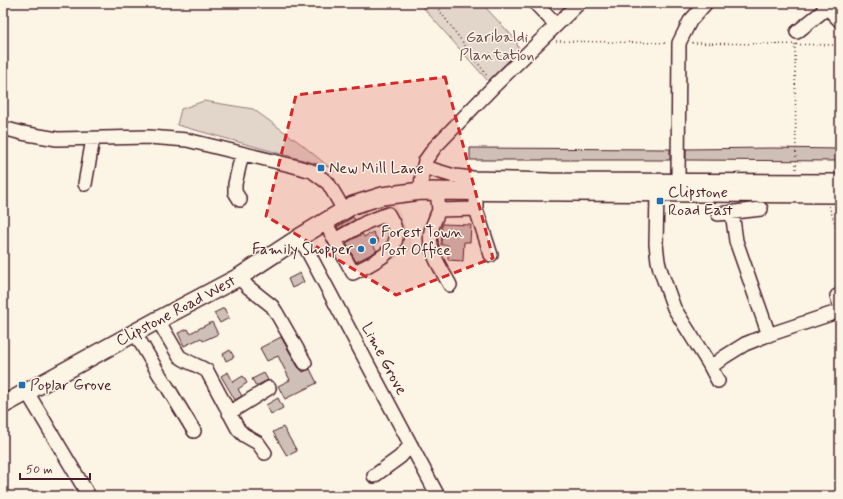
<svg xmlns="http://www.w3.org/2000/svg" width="843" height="499" font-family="Mynerve,sans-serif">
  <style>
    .built { fill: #eee5d7 }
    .green { fill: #e2d5ca; stroke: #967a7a }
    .building { fill: #cfc0b7; stroke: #4a1f2b }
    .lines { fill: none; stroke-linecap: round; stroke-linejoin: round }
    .minor-casing { stroke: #4a1f2b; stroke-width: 16 }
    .major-casing { stroke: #4a1f2b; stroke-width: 20 }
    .path { stroke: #4a1f2b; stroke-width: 1.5; stroke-dasharray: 1 3; stroke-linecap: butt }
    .minor { stroke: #fcf5e5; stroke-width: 13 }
    .major { stroke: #fcf5e5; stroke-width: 17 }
    .marked { fill: #d62828; fill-opacity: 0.2; stroke: #d62828; stroke-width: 3; stroke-dasharray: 8 5; stroke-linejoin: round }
    .poi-dot { fill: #1f6fb2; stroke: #fcf5e5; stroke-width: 1.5 }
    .labels { text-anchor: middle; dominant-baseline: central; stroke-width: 3; stroke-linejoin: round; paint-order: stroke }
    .park-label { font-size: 16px; fill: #704c53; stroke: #fcf5e5 }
    .poi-label { font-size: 16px; fill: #4a1f2b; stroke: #fcf5e5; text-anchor: start }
    .street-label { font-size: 16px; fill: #4a1f2b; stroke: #fcf5e5 }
  </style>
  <rect width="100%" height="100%" fill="#fcf5e5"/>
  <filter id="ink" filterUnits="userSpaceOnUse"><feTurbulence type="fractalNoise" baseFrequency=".025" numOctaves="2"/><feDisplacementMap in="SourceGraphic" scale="8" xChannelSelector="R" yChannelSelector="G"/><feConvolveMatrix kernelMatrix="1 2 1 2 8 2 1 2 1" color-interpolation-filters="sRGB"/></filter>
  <g filter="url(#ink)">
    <!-- built -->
    <path class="built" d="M396 205 415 248 352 281 325 234 336 227 358 215 375 209Z"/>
    <!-- green -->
    <path class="green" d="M419 3H482L486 8 516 40 519 51 488 81Z
      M204 101 253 109 300 143 329 167 177 125 181 109Z"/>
    <!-- building -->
    <path class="building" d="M470 148 670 149V160H470Z
      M771 148 840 149V161L686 160V149Z
      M353 217 355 220 338 229 337 227Z
      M442 224 471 225 470 242H464L463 261 448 260V245H441Z
      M373 232 379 242 373 245 377 251 356 262 346 243 362 234 364 237Z
      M300 273 304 282 292 288 288 279Z
      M224 308 229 318 220 323 214 313Z
      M212 322 218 334 203 341 201 338 184 346 178 333 188 329 190 333Z
      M281 337 298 367 303 372 310 369 317 383 285 399 278 386 290 380 278 356 267 361 260 348Z
      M230 350 234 357 226 361 223 354Z
      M228 372 233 382 243 376 247 383 238 389 242 396 235 400 221 376Z
      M264 373 268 380 256 386 252 379Z
      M278 398 283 408 271 414 266 405Z
      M283 427 297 451 287 456 273 432Z"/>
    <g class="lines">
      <!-- minor casing -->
      <g class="minor-casing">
        <path id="minor" d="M535 3 556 25
          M823 3 840 21
          M797 32 827 8
          M3 128 22 133 57 139 149 137 187 140 294 166 312 171 328 183 344 210
          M424 167 454 176 473 178 550 180 840 181
          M678 180 679 43 690 21 706 3
          M85 184 93 139
          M421 191 422 175 425 161 435 147 495 85 579 3
          M437 191 439 210 476 209V191
          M657 193 656 244 658 261 660 269 674 308 709 364 718 381
          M240 200 235 192V184L242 154
          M476 209 491 255
          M439 210C436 217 433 224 431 231 427 250 442 270 450 285
          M732 212 736 241 769 335
          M718 214 761 209
          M325 222 353 273C366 266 395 254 396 238 397 229 392 221 388 214L367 222 335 240
          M300 237 438 496
          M239 277 248 287 272 306 276 312 305 363
          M837 296 840 305
          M158 320 179 356C188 363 198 365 207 371L238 429 244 435 258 443 265 453
          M135 333 159 374 168 388 194 431
          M711 367 724 357 745 344 765 336 840 311
          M27 392 89 496
          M229 413 269 388
          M374 476 400 457 411 445"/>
      </g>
      <!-- major casing -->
      <g class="major-casing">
        <path id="major" d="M3 405 158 320 239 277 300 237 353 205 382 196 421 191 840 194"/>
      </g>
      <!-- path -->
      <path class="path" d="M434 3 488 77
        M556 41 668 43
        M692 43 840 45
        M795 44 796 171
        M333 172 335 163
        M829 206 840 239"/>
      <!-- minor -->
      <use href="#minor" class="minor"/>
      <!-- major -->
      <use href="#major" class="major"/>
    </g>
  </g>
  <!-- marked area -->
  <path class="marked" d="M445 77 493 258 396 295 266 216 296 95Z"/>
  <!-- markers -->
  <g class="poi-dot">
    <rect x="317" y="164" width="8" height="8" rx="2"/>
    <rect x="656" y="197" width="8" height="8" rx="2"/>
    <circle cx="373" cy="241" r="4"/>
    <circle cx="361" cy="249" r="4"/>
    <rect x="18" y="381" width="8" height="8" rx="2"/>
  </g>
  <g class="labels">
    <!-- park labels -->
    <g class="park-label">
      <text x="497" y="37">Garibaldi<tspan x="497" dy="18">Plantation</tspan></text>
    </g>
    <!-- poi labels -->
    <g class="poi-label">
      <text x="329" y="168">New Mill Lane</text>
      <text x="668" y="192">Clipstone<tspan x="668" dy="18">Road East</tspan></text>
      <text x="381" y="232">Forest Town<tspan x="381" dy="18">Post Office</tspan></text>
      <text x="353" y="249" text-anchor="end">Family Shopper</text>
      <text x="30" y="385">Poplar Grove</text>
    </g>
    <!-- street labels -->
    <g class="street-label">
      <text transform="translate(176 311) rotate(-28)">Clipstone Road West</text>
      <text transform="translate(384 359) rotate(62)">Lime Grove</text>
    </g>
  </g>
  <!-- margin -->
  <rect width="843" height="499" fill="none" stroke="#fcf5e5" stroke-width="16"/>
  <rect x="8" y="8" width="827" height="483" fill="none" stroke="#4a1f2b" stroke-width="1.5" filter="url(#ink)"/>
  <!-- scale -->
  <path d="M20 473v6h70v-6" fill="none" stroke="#4a1f2b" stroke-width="2"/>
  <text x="26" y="473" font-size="12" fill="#4a1f2b" stroke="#fcf5e5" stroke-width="3" paint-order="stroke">50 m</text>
</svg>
